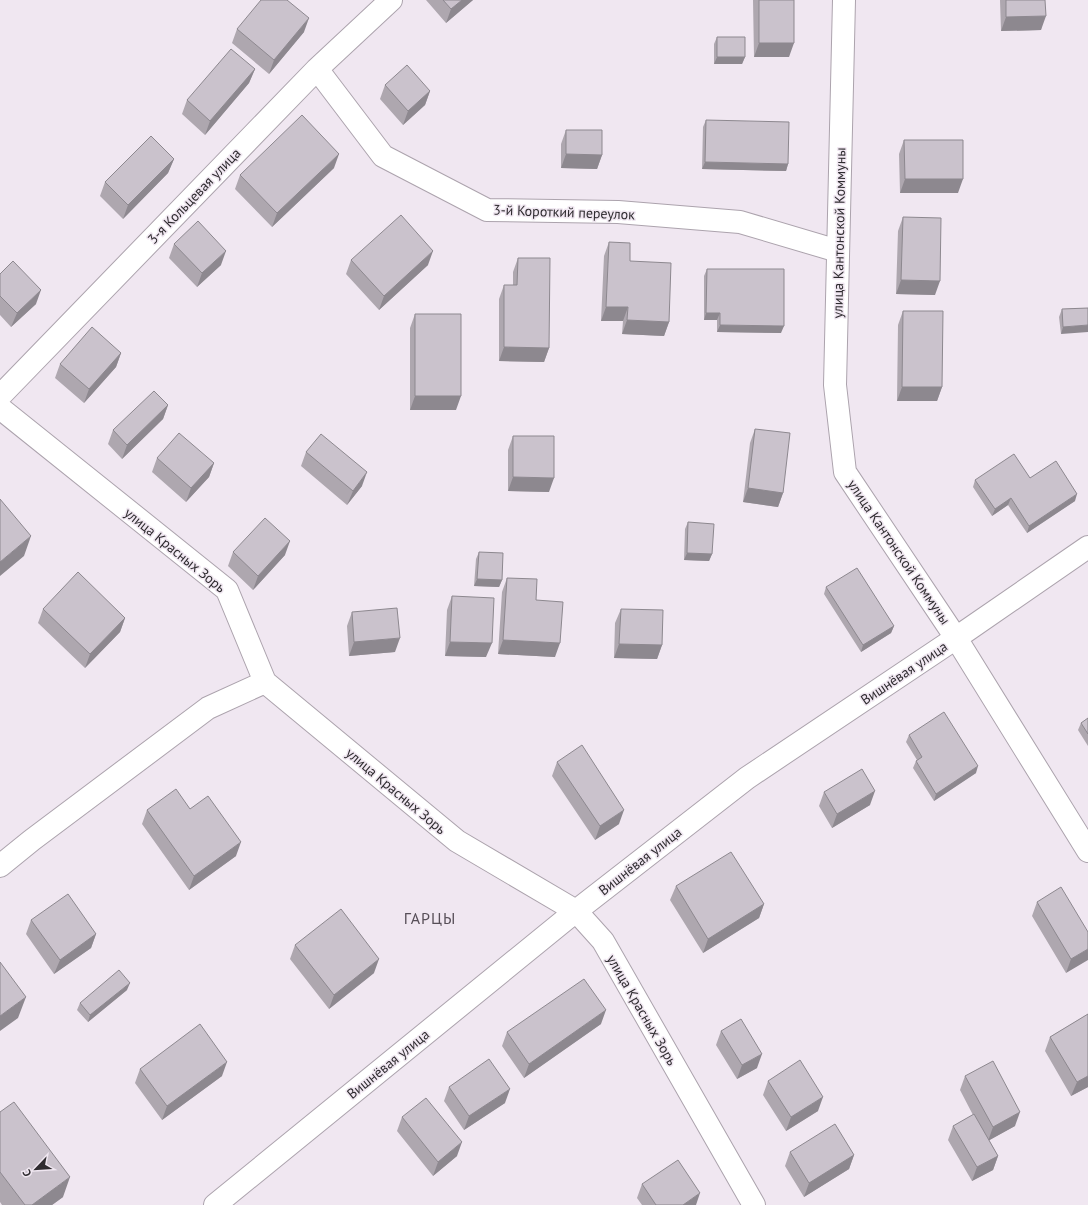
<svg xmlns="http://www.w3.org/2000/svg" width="1088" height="1205" font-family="'PT Sans',sans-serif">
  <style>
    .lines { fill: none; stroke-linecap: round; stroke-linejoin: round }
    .minor-casing { stroke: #aca3ad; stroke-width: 24 }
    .tertiary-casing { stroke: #aca3ad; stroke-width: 24 }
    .minor { stroke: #fff; stroke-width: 22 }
    .tertiary { stroke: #fff; stroke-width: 22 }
    .wall { fill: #aea7af }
    .shaded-wall { fill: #8d888f }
    .building { fill: #cac2cc; stroke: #8d888f }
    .labels { text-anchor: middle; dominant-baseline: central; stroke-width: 3; stroke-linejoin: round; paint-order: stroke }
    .street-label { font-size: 14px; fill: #2f2c30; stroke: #f0e7f1 }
    .quarter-label { font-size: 16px; letter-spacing: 1px; fill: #574f58; stroke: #f0e7f1 }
  </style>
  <rect width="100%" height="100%" fill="#f0e7f1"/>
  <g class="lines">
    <!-- minor casing -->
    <g class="minor-casing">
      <path id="minor" d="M317 69 383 156 487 210 618 212 740 222 838 251
        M0 396 317 69 391 0
        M0 408 227 590 265 682 457 841 576 911 603 941 754 1205
        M0 866 32 840 208 708 265 682
        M215 1205 576 911 747 778 956 638 845 472 835 385 844 0"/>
    </g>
    <!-- tertiary casing -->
    <g class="tertiary-casing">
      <path id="tertiary" d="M1088 547 956 638 1088 851"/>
    </g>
    <!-- minor -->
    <use href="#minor" class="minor"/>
    <!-- tertiary -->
    <use href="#tertiary" class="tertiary"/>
  </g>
  <!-- wall -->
  <path class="wall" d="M426 0H473L446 23Z
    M753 0H794L789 57H754Z
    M1000 0H1045L1041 30 1001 31Z
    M237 29 304 32 269 74 232 43Z
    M717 37 745 57 742 64H714V44Z
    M255 69 249 83 205 135 182 114 187 100Z
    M385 85 430 91 425 105 403 125 380 99Z
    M706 120 788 164 786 171 702 169 703 127Z
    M566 130 602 155 597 169 561 168V144Z
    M904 140 958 193H900L899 154Z
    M174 159 168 173 123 219 100 196 105 182Z
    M334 168 272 227 235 189 240 175Z
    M903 217 935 295 896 294 898 231Z
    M609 242 630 261 669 322 664 336 622 334 623 321H601L604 256Z
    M174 244 221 265 197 287 169 258Z
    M518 258 549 348 544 362 499 361V299L504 285H513V272Z
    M351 260 428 265 379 310 346 274Z
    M707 269 781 333 717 332V320H704V276Z
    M0 274 36 304 11 327 0 315Z
    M1088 308 1061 334 1059 317 1062 309Z
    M903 311 942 387 937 401H897L898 325Z
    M415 314 456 410H410V328Z
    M121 353 116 367 84 403 55 378 60 364Z
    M168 405 163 419 122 459 108 444 113 430Z
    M755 429 783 493 778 507 743 502 750 443Z
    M513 436 549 492 508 491V450Z
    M306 452 362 486 347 505 301 466Z
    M157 458 214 463 209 477 186 502 152 472Z
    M1030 478 1075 501 1027 533 1008 505 992 516 973 487 975 480Z
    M688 522 712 554 709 561 684 560 685 529Z
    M233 552 285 555 253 590 228 566Z
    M479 552 502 580 499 587 474 586 476 559Z
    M507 578 536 600 555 657 498 654 502 592Z
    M826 587 894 626 891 633 861 652 824 594Z
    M452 596 486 657 445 656 447 610Z
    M43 609 125 618 120 632 85 668 38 623Z
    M621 609 662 645 657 659 614 658 615 623Z
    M352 612 395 652 349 656 347 626Z
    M1088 718V746L1078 730 1081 723Z
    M909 735 976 773 934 801 913 768 916 761 917 760 906 742Z
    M557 762 619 824 595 840 552 776Z
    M824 792 870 805 832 828 819 806Z
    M190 809 236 856 189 890 142 824 147 810Z
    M676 886 764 904 759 918 703 953 670 900Z
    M1037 902 1088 932 1066 973 1032 916Z
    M31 920 96 934 91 948 54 974 26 934Z
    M295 945 374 973 329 1009 290 959Z
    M127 990 88 1022 77 1010 80 1003Z
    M1088 1014V1087L1071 1096 1045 1051 1050 1037Z
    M601 1024 524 1078 502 1046 507 1032Z
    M721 1031 757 1068 737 1079 716 1045Z
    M140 1069 222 1076 162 1120 135 1083Z
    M965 1076 1015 1126 989 1140 998 1156 993 1170 972 1181 948 1140 953 1126 973 1115 960 1090Z
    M768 1081 818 1111 786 1131 763 1095Z
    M449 1087 505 1103 464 1130 444 1101Z
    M0 1112 63 1197 52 1205H2L0 1202Z
    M402 1117 457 1156 433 1176 397 1131Z
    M790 1152 854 1155 849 1169 804 1197 785 1166Z
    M642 1184 696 1205H642L637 1198Z"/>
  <!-- shaded-wall -->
  <path class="shaded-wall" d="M462 0H473L446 23 451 9Z
    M1046 16 1041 30 1001 31 1006 17Z
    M309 18 304 32 269 74 274 60Z
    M759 43H794L789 57H754Z
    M717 57H745L742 64H714Z
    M255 69 249 83 205 135 210 121Z
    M430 91 425 105 403 125 408 111Z
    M339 154 334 168 272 227 277 213Z
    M566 154 602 155 597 169 561 168Z
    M174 159 168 173 123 219 128 205Z
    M705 162 788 164 786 171 702 169Z
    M905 179H963L958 193H900Z
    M226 251 221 265 197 287 202 273Z
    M433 251 428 265 379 310 384 296Z
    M901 280 940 281 935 295 896 294Z
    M41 290 36 304 11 327 17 313Z
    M606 307H628L623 321H601Z
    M706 313H720L717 320H704Z
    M627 320 669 322 664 336 622 334Z
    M720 325 784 326 781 333 717 332Z
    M1088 325V332L1061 334 1063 327Z
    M504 347 549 348 544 362 499 361Z
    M121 353 116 367 84 403 89 389Z
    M902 387H942L937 401H897Z
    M415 396H461L456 410H410Z
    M168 405 163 419 122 459 127 445Z
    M214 463 209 477 186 502 191 488Z
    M367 472 362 486 347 505 353 491Z
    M513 477 554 478 549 492 508 491Z
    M748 488 783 493 778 507 743 502Z
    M1077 494 1075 501 1027 533 1029 526Z
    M1011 498 1008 505 992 516 995 509Z
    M31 536 24 556 0 576V562Z
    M290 541 285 555 253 590 258 576Z
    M687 553 712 554 709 561 684 560Z
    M477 579 502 580 499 587 474 586Z
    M125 618 120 632 85 668 90 654Z
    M894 626 891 633 861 652 863 645Z
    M400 638 395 652 349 656 354 642Z
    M503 640 560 643 555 657 498 654Z
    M450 642 492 643 486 657 445 656Z
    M619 644 662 645 657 659 614 658Z
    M978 766 976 773 934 801 936 794Z
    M875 791 870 805 832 828 837 814Z
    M624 810 619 824 595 840 600 826Z
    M241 842 236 856 189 890 194 876Z
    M764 904 759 918 703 953 708 939Z
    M96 934 91 948 54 974 60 960Z
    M1088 949V960L1066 973 1071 959Z
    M379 959 374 973 329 1009 334 995Z
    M130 983 127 990 88 1022 90 1015Z
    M26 997 18 1018 0 1031V1016Z
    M606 1010 601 1024 524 1078 529 1064Z
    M762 1054 757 1068 737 1079 742 1065Z
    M227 1062 222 1076 162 1120 167 1106Z
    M1088 1076V1087L1071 1096 1077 1082Z
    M510 1089 505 1103 464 1130 469 1116Z
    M823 1097 818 1111 786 1131 791 1117Z
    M1020 1112 1015 1126 988 1141 993 1127Z
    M462 1142 457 1156 433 1176 438 1162Z
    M854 1155 849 1169 804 1197 809 1183Z
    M998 1156 993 1170 972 1181 977 1167Z
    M70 1177 63 1197 52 1205H32Z
    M700 1193 696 1205H683Z"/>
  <!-- building -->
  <path class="building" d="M261 0H287L309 18 274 60 237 29Z
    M443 0H462L451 9Z
    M759 0H794V43H759Z
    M1006 0H1045L1046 16 1006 17Z
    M717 37H745V57H717Z
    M231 49 255 69 210 121 187 100Z
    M407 65 430 91 408 111 385 85Z
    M302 115 339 154 277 213 240 175Z
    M706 120 789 122 788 164 705 162Z
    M566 130H602V155L566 154Z
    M151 136 174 159 128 205 105 182Z
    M904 140H963V179H905Z
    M401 215 433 251 384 296 351 260Z
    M903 217 941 218 940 281 901 280Z
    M198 221 226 251 202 273 174 244Z
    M609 242 630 243V261L671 263 669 322 627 320 628 307H606Z
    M518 258H550L549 348 504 347V285H517Z
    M13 261 41 290 17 313 0 296V274Z
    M707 269H784V326L720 325V313H706Z
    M1088 308V325L1063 327 1062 309Z
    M903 311H943L942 387H902Z
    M415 314H461V396H415Z
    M92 327 121 353 89 389 60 364Z
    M154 391 168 405 127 445 113 430Z
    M755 429 790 433 783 493 748 488Z
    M179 433 214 463 191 488 157 458Z
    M321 434 367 472 353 491 306 452Z
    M513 436H554V478L513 477Z
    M1014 454 1030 478 1056 461 1077 494 1029 526 1011 498 995 509 975 480Z
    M0 499 31 536 0 562Z
    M265 518 290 541 258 576 233 552Z
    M688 522 714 524 712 554 687 553Z
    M479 552 503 553 502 580 477 579Z
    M857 568 894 626 863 645 826 587Z
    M78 572 125 618 90 654 43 609Z
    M507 578 537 579 536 600 563 602 560 643 503 640Z
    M452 596 494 598 492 643 450 642Z
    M397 608 400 638 354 642 352 612Z
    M621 609 663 610 662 645 619 644Z
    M944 712 978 766 936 794 916 761 922 757 909 735Z
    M1088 718V734L1081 723Z
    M582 745 624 810 600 826 557 762Z
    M862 769 875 791 837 814 824 792Z
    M176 789 190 809 208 796 241 842 194 876 147 810Z
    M731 852 764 904 708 939 676 886Z
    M1061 887 1088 932V949L1071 959 1037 902Z
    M68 894 96 934 60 960 31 920Z
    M341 909 379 959 334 995 295 945Z
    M0 962 26 997 0 1016Z
    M119 970 130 983 90 1015 80 1003Z
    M584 979 606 1010 529 1064 507 1032Z
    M1088 1014V1076L1077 1082 1050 1037Z
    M741 1019 762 1054 742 1065 721 1031Z
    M200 1024 227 1062 167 1106 140 1069Z
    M489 1059 510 1089 469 1116 449 1087Z
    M800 1060 823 1097 791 1117 768 1081Z
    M993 1061 1020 1112 993 1127 965 1076Z
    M426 1098 462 1142 438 1162 402 1117Z
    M14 1102 70 1177 32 1205H25L0 1172V1112Z
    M974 1114 998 1156 977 1167 953 1126Z
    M835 1124 854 1155 809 1183 790 1152Z
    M678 1160 700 1193 683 1205H656L642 1184Z"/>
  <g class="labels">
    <!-- street labels -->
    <g class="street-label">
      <text transform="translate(194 196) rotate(-46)">3-я Кольцевая улица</text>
      <text transform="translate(564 212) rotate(2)">3-й Короткий переулок</text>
      <text transform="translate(839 233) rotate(-89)">улица Кантонской Коммуны</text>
      <text transform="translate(175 550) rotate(39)">улица Красных Зорь</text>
      <text transform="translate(899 552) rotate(56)">улица Кантонской Коммуны</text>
      <text transform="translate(904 673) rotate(-34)">Вишнёвая улица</text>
      <text transform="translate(396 791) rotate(40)">улица Красных Зорь</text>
      <text transform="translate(640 861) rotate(-38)">Вишнёвая улица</text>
      <text transform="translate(642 1010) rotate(60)">улица Красных Зорь</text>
      <text transform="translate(388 1064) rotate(-39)">Вишнёвая улица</text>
    </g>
    <!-- quarter labels -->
    <g class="quarter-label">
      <text x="430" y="918">ГАРЦЫ</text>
    </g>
  </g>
  <!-- north arrow -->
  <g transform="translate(36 1169) rotate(245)" stroke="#f0e7f1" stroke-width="3" paint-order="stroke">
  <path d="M0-3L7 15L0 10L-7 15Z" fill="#2f2c30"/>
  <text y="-6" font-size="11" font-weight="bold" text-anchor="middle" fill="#2f2c30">С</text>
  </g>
</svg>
